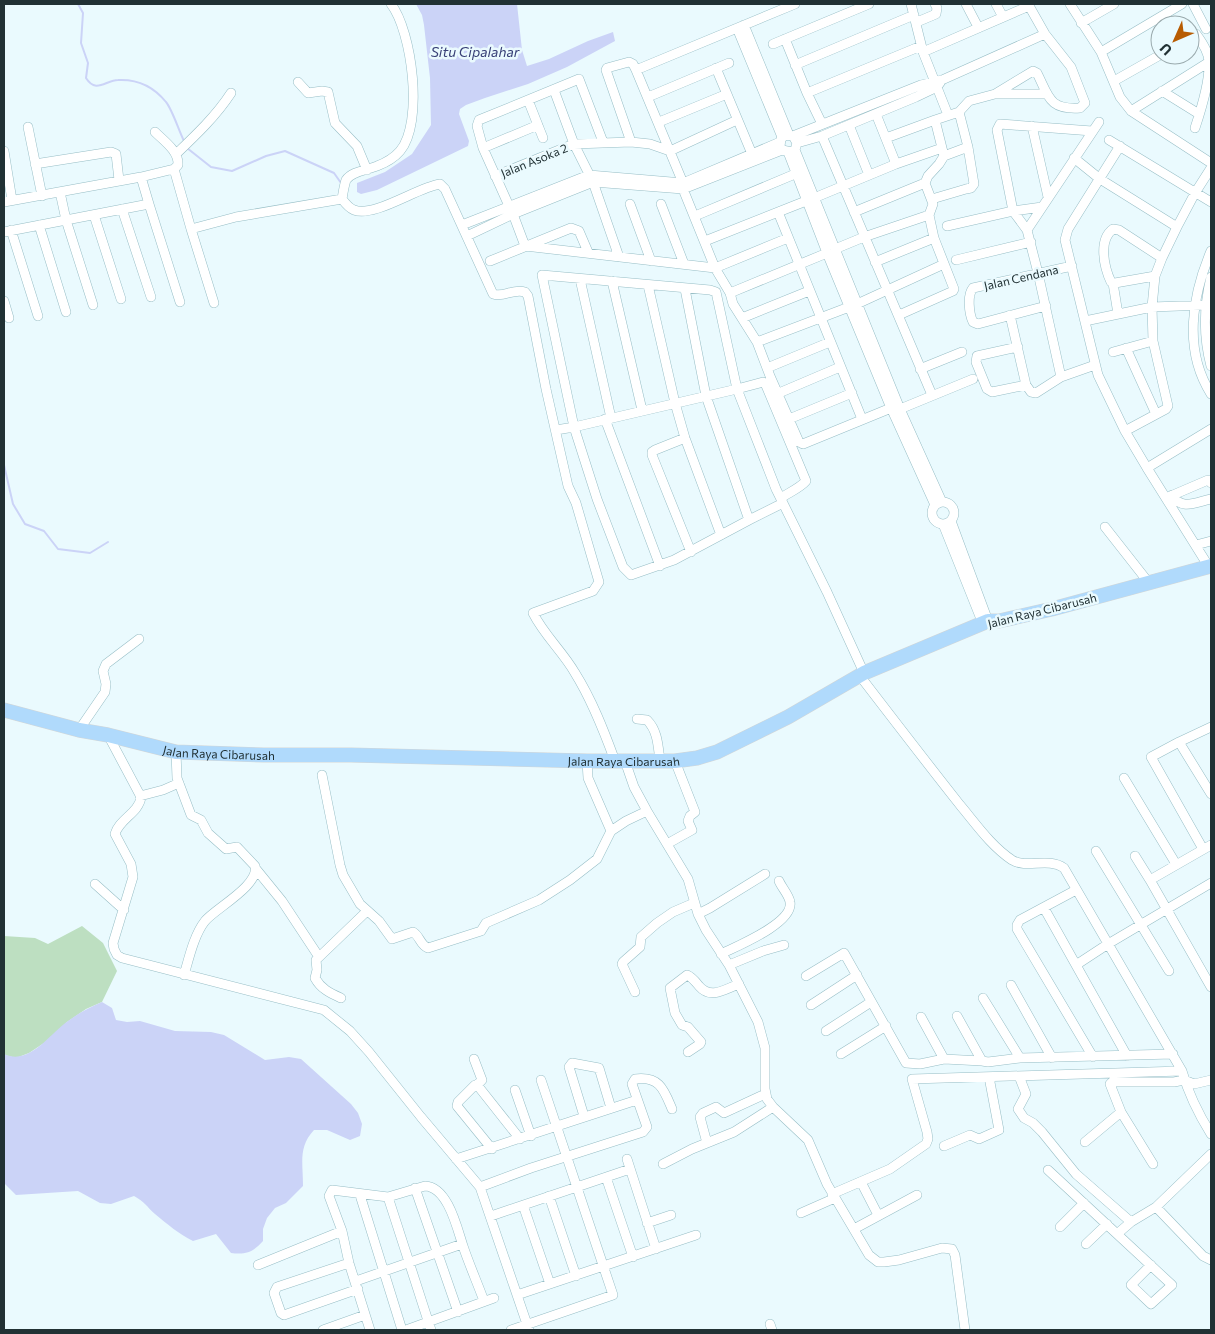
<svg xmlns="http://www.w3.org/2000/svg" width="1215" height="1334" font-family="Commissioner,sans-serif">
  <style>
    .green { fill: #bddfc1 }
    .water { fill: #cbd3f7 }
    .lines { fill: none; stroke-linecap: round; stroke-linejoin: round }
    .stream { stroke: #cbd3f7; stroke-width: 2 }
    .street-casing { stroke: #97bec6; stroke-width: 10 }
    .primary-casing { stroke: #d3d6d6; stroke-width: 15 }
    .street { stroke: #fff; stroke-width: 9 }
    .primary { stroke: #b0dafc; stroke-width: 14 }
    .labels { text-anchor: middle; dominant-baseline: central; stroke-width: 5; stroke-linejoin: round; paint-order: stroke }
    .street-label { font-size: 12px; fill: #213134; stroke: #eafafe }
    .water-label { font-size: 14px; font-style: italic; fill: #384077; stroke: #eafafe }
  </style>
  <rect width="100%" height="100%" fill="#eafafe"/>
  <!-- green -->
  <path class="green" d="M82 926 103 943 117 971 102 1002 86 1009 67 1022 50 1039 29 1053 16 1058 5 1055 4 936 35 938 48 944Z"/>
  <!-- water -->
  <path class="water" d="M416 4H517L522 50 527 66 549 59 588 41 613 32 615 41 567 67 528 84 485 98 466 105 460 109 459 114 469 141 468 146 377 190 361 194 357 192V183L385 172 412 154 431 125 430 78 424 25 422 15Z
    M102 1002 112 1008 116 1020 127 1022 140 1021 175 1031 211 1032 224 1035 265 1060 289 1057 301 1059 351 1104 358 1113 362 1124 360 1136 350 1140 327 1130H314C298 1147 303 1163 303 1186L286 1203 275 1208 267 1218 263 1229V1241C253 1252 246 1255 231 1253L216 1234 193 1241C179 1234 167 1224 155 1214 146 1206 145 1202 134 1196L111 1204 100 1203 78 1191 16 1195 4 1183V1054C30 1066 49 1034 68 1021 79 1013 90 1007 102 1002Z"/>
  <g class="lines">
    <!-- stream -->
    <path class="stream" d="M78 4 83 13 81 43 88 63 86 78C96 94 106 80 118 80 137 79 154 87 166 102 172 109 179 131 184 141
      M187 148 211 167 232 171 266 156 285 151 334 173 341 183
      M4 465 13 504 25 524 44 531 58 549 90 553 108 542"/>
    <!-- street casing -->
    <g class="street-casing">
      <path id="street" d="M391 4C412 31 424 123 400 151 394 158 385 163 377 166 368 170 352 171 346 180 344 186 343 193 342 199 345 203 349 208 354 210 374 218 418 187 440 184L445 189 493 294C504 298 513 288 525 292L528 296 546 389 568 486 576 503 599 582 593 591 533 613C544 635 563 652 575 673 592 700 604 731 615 761
        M911 4 923 52 948 115
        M966 4 978 27
        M996 4 1003 17
        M1070 4 1101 52 1120 97 1131 111 1211 163
        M1193 4 1206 29
        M917 22 936 14 937 8 935 4
        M1081 23 1114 4
        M744 25 789 135
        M737 28 782 137
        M785 39 807 93 822 124
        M773 44 869 4
        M923 52 1029 6
        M1101 52 1182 4
        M795 65 914 15
        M716 68 752 154
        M636 70 795 4
        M1114 81 1160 55
        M298 82 308 93 322 91 328 92 335 123 357 146 367 170
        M554 90 574 144 593 182 619 257
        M1162 91 1199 114
        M807 93 921 46
        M996 94H1047
        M648 97 729 63
        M528 100 543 138
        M1131 111 1209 62
        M876 114 896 164
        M659 122 727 94
        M849 125 869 175
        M1032 126 1048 197
        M28 127 42 196
        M1195 128C1201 110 1210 80 1209 62 1209 52 1202 42 1196 34
        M155 132C164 141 179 151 178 165L174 169 191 229 214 303
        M793 136 921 85 942 80 1045 34
        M822 136 932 395
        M886 138 935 120
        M1109 140 1211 202
        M631 142 606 70 607 68 629 62 633 64 636 70 683 183
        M797 143 822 136 916 97 937 87 942 80
        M1120 146 1068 229 1065 240 1098 375 1125 431 1147 468 1209 567
        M483 148 538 125
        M795 150 900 409 942 502
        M4 151 12 200
        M788 152 827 253 891 408 935 505
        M176 154C196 135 216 116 231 93
        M944 156 968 147
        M1074 158 1100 179 1177 227
        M35 164 111 152 116 154 119 180
        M495 176 574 144 631 142 650 144 670 151 737 120
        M141 177 149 204
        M683 189 715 268 730 293 733 304 757 342 770 376 799 442 803 444 891 408
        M60 192 66 220 93 305
        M814 198 896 164 942 148
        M932 199 966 189 971 188 974 184 968 147 959 112
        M4 202 141 177 174 169
        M630 204 651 261
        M661 204 684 264
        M509 206 483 148 477 126 479 120 579 79 603 142
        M122 209 151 297
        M778 212 862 419
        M854 212 925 183
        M513 214 525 246 715 268 788 238
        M94 215 121 299
        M695 216 795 174
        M39 225 66 312
        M462 225 589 175 683 183 780 142
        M947 226 1013 211 1042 207
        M191 229 236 217 342 199
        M11 230 38 316
        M1027 230 1013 211 997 130 1000 124 1092 131
        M4 232 149 204 180 302
        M467 236 513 214 593 182 683 189 782 150 792 152 795 150 797 143 793 136 785 135 781 139 780 146 782 150
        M705 241 806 201
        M835 249 864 237 929 215
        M1211 251C1192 296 1183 350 1211 394
        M956 260 1031 242
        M490 261 571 228 579 231 588 252
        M875 262 934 238
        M1155 276 1115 283 1111 282C1104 267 1098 240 1113 229L1119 230 1162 258
        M1211 277C1204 306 1203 336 1211 366
        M580 279 611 418
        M612 281 642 410
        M1113 283 1118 314
        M648 285 675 403 685 438 721 535
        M685 289 706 396 749 520
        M730 293 827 253
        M4 301 9 318
        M1046 306 978 324 973 322C969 314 967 295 973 288L1072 266
        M899 315 953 291 954 289 934 238 929 215 933 204 925 183 928 176 939 164 944 156 935 120 959 112 969 101 995 94 1033 71 1037 73C1049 97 1049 110 1080 108L1085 103 1071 67 1045 34 1028 4
        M1010 315 1026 385 1031 392 1036 393 1061 377 1095 365
        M742 318 809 291
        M1085 321 1152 307 1206 305
        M757 342 857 304 944 264
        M1018 347 977 356 976 362 987 389 992 392 1026 385
        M1126 348 1156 414
        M1113 352 1153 341
        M767 368 830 342
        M920 369 962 352
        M1061 377 1038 273 1027 230 1099 122
        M779 393 840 367
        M900 409 973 379
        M605 419 660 566
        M789 419 852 393
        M556 430 574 427 542 275 710 290 716 292 737 389 776 489 827 592 864 673
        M1125 431 1166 409 1168 406 1153 341 1152 307 1155 276 1162 258 1177 227 1195 193 1211 168
        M685 438 655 450 652 452V455L691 552
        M1147 468 1211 429
        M1172 495C1182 511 1196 502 1211 499
        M781 498C788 493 800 488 806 481L765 383 763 382 737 389 574 427 597 499 623 567 631 575 674 560 749 520 783 503
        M1166 498 1208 480 1211 483
        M932 513a11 11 0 1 1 22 0a11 11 0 1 1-22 0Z
        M951 521 988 621
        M943 524 983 624
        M1105 527 1149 583
        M1196 545 1211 541
        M860 676C893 719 926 762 960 805 976 824 991 846 1012 860 1027 869 1048 857 1064 868L1182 1071C1188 1092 1199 1115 1211 1134
        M637 719 647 720C658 731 658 746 660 761
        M79 730 105 692 106 684 103 671 106 664 139 639
        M108 735 141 797C139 813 119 819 115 834L131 864 133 877 113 943 114 949 117 955 122 958 324 1010 350 1031 369 1052 421 1117 480 1187 529 1330
        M1179 742 1211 794
        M176 752 177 778 191 815 201 820 208 833 226 849 237 847 255 866C260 885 216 908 205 921 194 935 189 958 184 975
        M587 761 588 778 611 831
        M625 761 634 787 647 811 688 879 698 914 706 930 729 965 758 1022 765 1048V1089L767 1099 773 1107 808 1140 827 1184 869 1255 878 1262H884L899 1260 942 1248 952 1249 955 1255 965 1330
        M322 775 340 865 343 875 360 904 379 921 392 939 413 932C420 936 420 945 428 948L481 931 486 923 539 900 570 880 597 859 611 831 626 821 647 811
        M1124 778 1176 864
        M140 796 163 790 179 783
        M667 844 692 830 688 821 690 816 695 812 675 761
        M1203 849 1151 757 1179 742 1211 727
        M1096 851 1169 971
        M1135 856 1150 880 1211 987
        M256 869 282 901 319 957
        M1150 880 1211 845
        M95 884 124 910
        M1076 890 1020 920 1017 925V929L1093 1057
        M1044 908 1127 1056
        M698 914 710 908 765 874
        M721 954C737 946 794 923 790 902 789 895 782 888 779 881
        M729 965 763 951 784 945
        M1076 965 1108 944 1211 883
        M806 976 844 953 906 1063 920 1064 944 1059 982 1061 988 1062 1020 1058 1173 1054
        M1011 985 1052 1058
        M635 992 622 964 623 962 640 947 641 937 657 923 673 912 694 903
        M341 998C330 993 321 989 315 978L317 970 316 960 367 911
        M983 998 1020 1058
        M811 1005 857 975
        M957 1016 982 1061
        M921 1017 944 1059
        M826 1031 871 1002
        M688 1052 700 1044 701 1042 688 1027 682 1025 675 1013 670 988 687 975C692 977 695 981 699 986 711 1000 725 989 739 984
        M841 1054 886 1026
        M474 1059 482 1080 477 1085
        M1019 1076 1026 1094 1018 1109 1024 1118 1033 1123 1042 1132 1076 1174 1131 1222
        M515 1090 531 1136
        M584 1116 569 1067 572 1063 599 1068 611 1108
        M1085 1142 1121 1112
        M707 1143 700 1117 703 1113 716 1107 724 1113 765 1094
        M944 1146 970 1135 979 1139 999 1130 989 1077
        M492 1149 457 1106 458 1102 475 1085 478 1086 520 1139
        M456 1159 637 1100
        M627 1159 656 1249
        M663 1164 692 1149 734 1132 773 1107
        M1153 1164 1121 1112 1110 1084 1112 1082H1174L1184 1080 1194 1084 1211 1080
        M1048 1170 1117 1234 1131 1222 1156 1207 1211 1154
        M606 1177 633 1257
        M861 1182 878 1215
        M480 1187 531 1168 643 1132 647 1127 632 1084 635 1079C660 1076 664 1090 672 1109
        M415 1188 458 1312
        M832 1194 890 1169 926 1144 928 1139 927 1132 912 1079 1182 1071
        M360 1195 402 1330
        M549 1196 576 1276
        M388 1197 431 1330
        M523 1205 550 1284
        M1156 1207 1203 1256 1211 1260
        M801 1213 835 1198
        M491 1216 630 1169
        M647 1223 671 1215
        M1060 1227 1084 1203
        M854 1229 917 1195
        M1117 1234 1172 1285 1151 1304 1131 1285 1151 1265
        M1086 1244 1107 1224
        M349 1263 277 1287 274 1293 281 1313 284 1315 358 1289
        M258 1265 342 1231
        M356 1281 462 1244
        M517 1295 696 1235
        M770 1324 772 1330
        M323 1330 365 1315
        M370 1330 349 1263 342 1231 329 1196 332 1190 388 1197 425 1186C448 1187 457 1228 463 1246 469 1264 477 1282 484 1301
        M406 1330 494 1298
        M511 1330 613 1295 541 1080"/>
    </g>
    <!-- primary casing -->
    <g class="primary-casing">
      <g id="primary">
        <path id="s1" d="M4 710 79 730 108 735 176 752 264 755H351L587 761H675L697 758 717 752 788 717 864 673 988 621H999L1052 609 1211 566"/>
      </g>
    </g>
    <!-- street -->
    <use href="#street" class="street"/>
    <!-- primary -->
    <use href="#primary" class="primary"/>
  </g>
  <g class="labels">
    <!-- street labels -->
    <g class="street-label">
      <text transform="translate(534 160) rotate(-22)">Jalan Asoka 2</text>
      <text transform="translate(1021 277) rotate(-13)">Jalan Cendana</text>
      <text transform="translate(1042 610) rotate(-14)">Jalan Raya Cibarusah</text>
      <text stroke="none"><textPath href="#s1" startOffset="220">Jalan Raya Cibarusah</textPath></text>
      <text stroke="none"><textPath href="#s1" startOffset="625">Jalan Raya Cibarusah</textPath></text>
    </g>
    <!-- water labels -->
    <g class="water-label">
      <text x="475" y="51">Situ Cipalahar</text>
    </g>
  </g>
  <!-- border -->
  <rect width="1215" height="1334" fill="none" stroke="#213134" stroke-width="10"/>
  <!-- north arrow -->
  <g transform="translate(1175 40) rotate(225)"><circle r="24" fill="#eafafe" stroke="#9aaaad"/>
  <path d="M0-4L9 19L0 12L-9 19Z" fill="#b85c02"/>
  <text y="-8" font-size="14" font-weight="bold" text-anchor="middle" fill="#213134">U</text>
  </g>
</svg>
